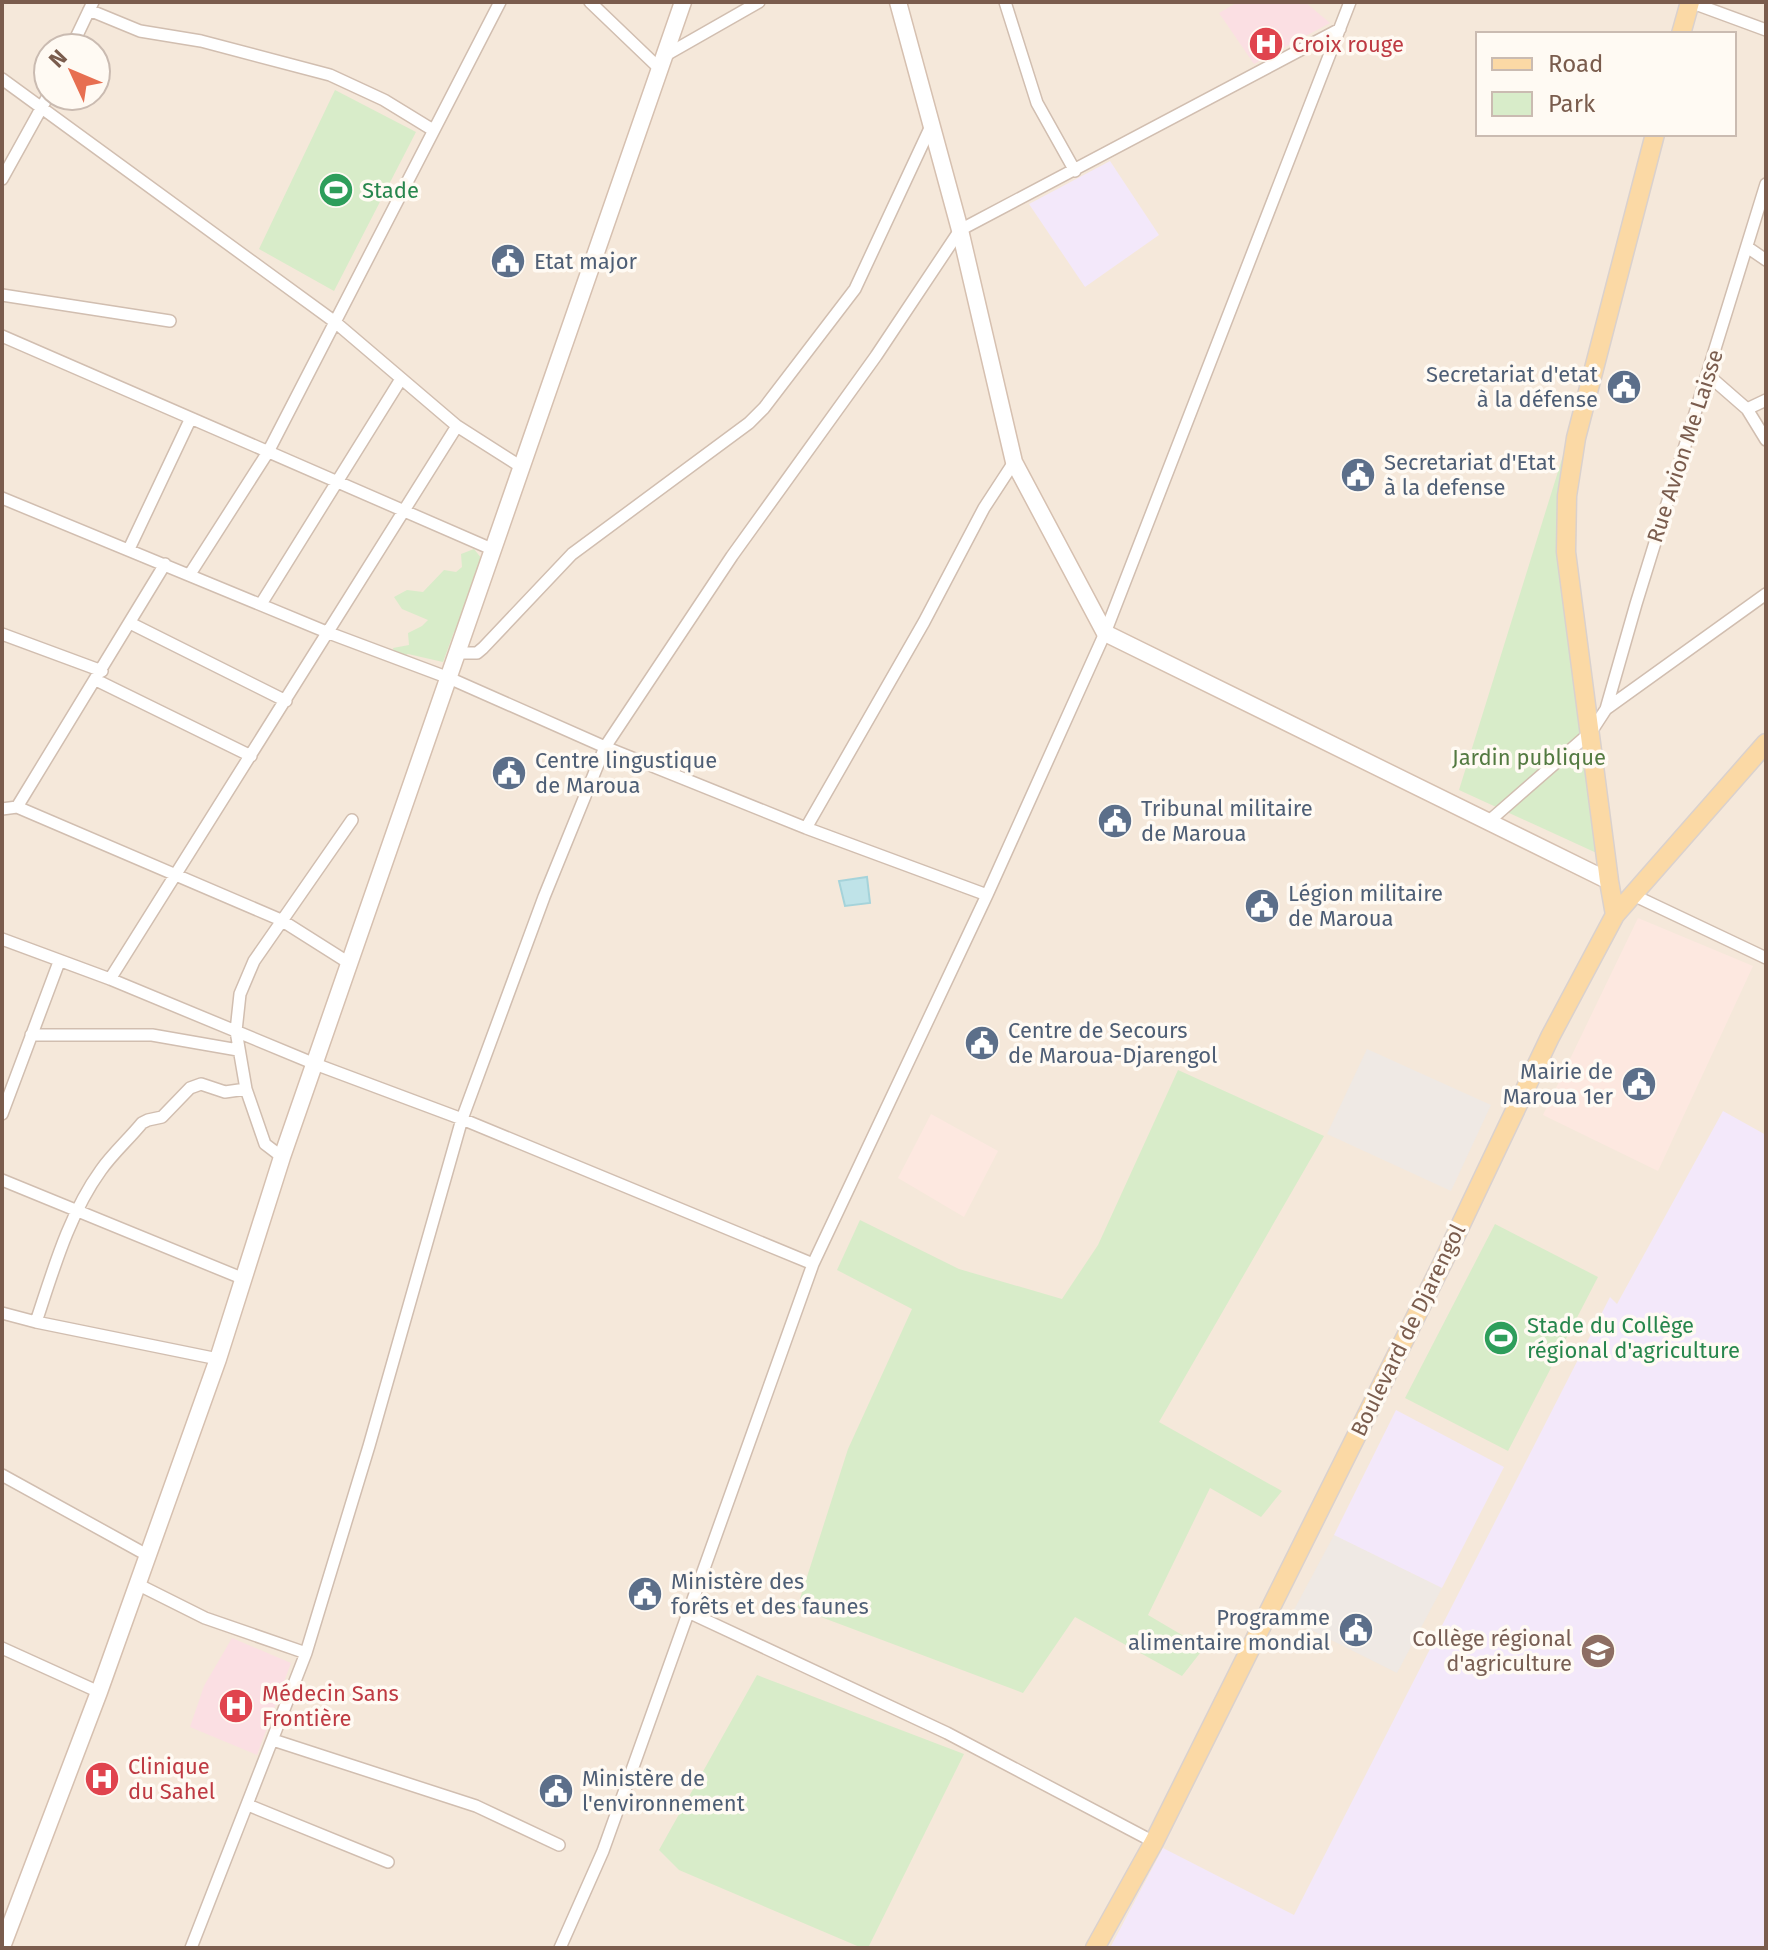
<svg xmlns="http://www.w3.org/2000/svg" width="1768" height="1950" font-family="'Fira Sans',sans-serif">
  <style>
    .residential { fill: #f5e8da; fill-rule: evenodd }
    .commercial { fill: #fde8e0 }
    .industrial { fill: #efe9e4 }
    .education { fill: #f3e8fa }
    .medical { fill: #fbdfe3 }
    .green { fill: #d8ecc9 }
    .water { fill: #bfe3e8; stroke: #a5d3da; stroke-width: 2 }
    .lines { fill: none; stroke-linecap: round; stroke-linejoin: round }
    .street-casing { stroke: #d1beb0; stroke-width: 14 }
    .secondary-casing { stroke: #d6c0b0; stroke-width: 19 }
    .primary-casing { stroke: #dad1cd; stroke-width: 21 }
    .street { stroke: #fff; stroke-width: 11 }
    .secondary { stroke: #fff; stroke-width: 16 }
    .primary { stroke: #fbd9a5; stroke-width: 18 }
    .labels { text-anchor: middle; dominant-baseline: central; stroke-width: 7; stroke-linejoin: round; paint-order: stroke }
    .health-label { font-size: 22px; fill: #be3a42; stroke: #fffaf3; text-anchor: start }
    .leisure-label { font-size: 22px; fill: #27864d; stroke: #fffaf3; text-anchor: start }
    .service-label { font-size: 22px; fill: #4e5e75; stroke: #fffaf3; text-anchor: start }
    .street-label { font-size: 22px; fill: #7a5c4d; stroke: #fffaf3 }
    .park-label { font-size: 22px; fill: #537a41; stroke: #fffaf3 }
    .education-label { font-size: 22px; fill: #785e54; stroke: #fffaf3; text-anchor: end }
  </style>
  <rect width="100%" height="100%" fill="#fdf6ec"/>
  <!-- residential -->
  <path class="residential" d="M2 2H1766V1948H2ZM1478 34H1734V134H1478ZM48 48H96V96H48Z"/>
  <!-- commercial -->
  <path class="commercial" d="M1638 918 1753 966 1658 1171 1543 1115Z
    M931 1114 998 1151 964 1217 898 1178Z"/>
  <!-- industrial -->
  <path class="industrial" d="M1367 1049 1491 1105 1451 1191 1327 1134Z
    M1334 1535 1442 1588 1397 1673 1289 1619Z"/>
  <!-- education -->
  <path class="education" d="M1110 161 1159 235 1085 287 1029 204Z
    M1723 1111 1766 1135V1948H1110L1163 1848 1294 1915 1610 1297 1617 1304Z
    M1396 1410 1504 1467 1442 1588 1334 1535Z"/>
  <!-- medical -->
  <path class="medical" d="M1238 2H1305L1330 23 1254 64 1219 13Z
    M232 1638 291 1663 257 1755 190 1727 204 1686Z"/>
  <!-- green -->
  <path class="green" d="M335 90 416 132 334 291 259 249Z
    M1570 433 1559 554 1601 855 1459 790Z
    M474 549 482 559 470 620 454 632 443 662 408 654 397 659 393 648 409 645 408 633 422 626 428 620 402 609 394 597 407 590 423 592 444 570 456 572 462 567 461 554Z
    M1178 1070 1324 1136 1159 1422 1282 1491 1261 1517 1210 1488 1148 1615 1204 1648 1182 1676 1075 1617 1023 1693 797 1608 848 1449 912 1309 837 1270 860 1220 959 1269 1062 1299 1098 1245Z
    M1495 1224 1598 1277 1508 1451 1405 1398Z
    M757 1675 964 1754 868 1948H862L679 1870 659 1850Z"/>
  <!-- water -->
  <path class="water" d="M867 877 870 903 845 906 839 881Z"/>
  <g class="lines">
    <!-- street casing -->
    <g class="street-casing">
      <path id="street" d="M590 2 661 70
        M1005 2 1037 103 1075 171
        M1690 2 1766 30
        M89 10 140 31 201 41 330 75 384 100 433 130
        M71 48 93 2
        M666 55 759 2
        M2 79 335 322 457 426 523 468
        M2 179 48 96
        M1747 247 1766 260
        M2 295 170 321
        M2 336 494 550
        M1708 375 1747 409 1766 440
        M1747 409 1766 400
        M2 498 329 633 449 678 605 747 806 828 987 895
        M129 549 190 420
        M190 574 268 452 500 2
        M261 604 401 379
        M130 623 286 701
        M2 634 102 671
        M458 653H477L483 648 572 554 749 423 764 408 855 289 931 126
        M96 680 251 756
        M1606 709 1636 604 1766 184
        M17 807 165 564
        M2 809 17 807 281 920 349 963
        M1488 822 1591 732 1606 709 1766 594
        M806 828 924 622 984 508 1014 462
        M1631 894 1766 958
        M2 939 110 979 315 1064 462 1119 813 1264
        M110 979 457 426
        M31 1035H152L238 1050
        M2 1114 59 962
        M282 1157 265 1144 246 1089 236 1031 240 994 254 961 352 820
        M2 1180 244 1279
        M2 1313 36 1322 218 1359
        M36 1322C53 1271 69 1214 101 1170 113 1153 129 1139 142 1123L148 1120 162 1117 190 1088 201 1084 225 1092 246 1089
        M2 1475 147 1555
        M137 1584 205 1618 306 1653
        M688 1612 947 1733 1154 1842
        M2 1648 99 1692
        M273 1740 476 1806 559 1845
        M248 1805 388 1862
        M191 1948 306 1653 369 1446 462 1119 544 897 605 747 732 556 876 356 960 230 1340 29
        M560 1948 603 1851 813 1264 987 895 1105 633 1350 2"/>
    </g>
    <!-- secondary casing -->
    <g class="secondary-casing">
      <path id="secondary" d="M898 2 960 230 1014 462 1105 633 1609 881
        M2 1947 99 1692 218 1359 282 1157 683 2"/>
    </g>
    <!-- primary casing -->
    <g class="primary-casing">
      <path id="primary" d="M1681 34 1690 2
        M1615 915 1609 881 1566 552 1567 496 1576 438 1655 134
        M1095 1948 1154 1842 1443 1262 1550 1037 1615 915 1766 743"/>
    </g>
    <!-- street -->
    <use href="#street" class="street"/>
    <!-- secondary -->
    <use href="#secondary" class="secondary"/>
    <!-- primary -->
    <use href="#primary" class="primary"/>
  </g>
  <!-- icons -->
  <defs>
    <g id="hospital-disc" transform="scale(1.8)"><circle r="9.5" fill="#e0444e" stroke="#fffaf3"/><path d="M-5-5h3v3.5h4V-5h3V5h-3V1.5h-4V5h-3Z" fill="#fff"/></g>
    <g id="stadium-disc" transform="scale(1.8)"><circle r="9.5" fill="#2e9e5b" stroke="#fffaf3"/><path d="M0-5a6.5 5 0 1 0 0 10a6.5 5 0 1 0 0-10ZM-3.5-1.8h7v3.6h-7Z" fill="#fff"/></g>
    <g id="civic-disc" transform="scale(1.8)"><circle r="9.5" fill="#5c6f8a" stroke="#fffaf3"/><path d="M-.6-6.5H3V-4.5H.6V-3L4-1V1h2V6H-6V1h2V-1L-.6-3ZM-1.2 2.5V6h2.4V2.5Z" fill="#fff"/></g>
    <g id="university-disc" transform="scale(1.8)"><circle r="9.5" fill="#8d6e63" stroke="#fffaf3"/><path d="M0-5L7-2L0 1L-7-2ZM-4 1L0 2.5L4 1V4Q0 6-4 4Z" fill="#fff"/></g>
  </defs>
  <g fill-rule="evenodd">
    <use href="#hospital-disc" x="1266" y="44"/>
    <use href="#stadium-disc" x="336" y="190"/>
    <use href="#civic-disc" x="508" y="261"/>
    <use href="#civic-disc" x="1624" y="387"/>
    <use href="#civic-disc" x="1358" y="475"/>
    <use href="#civic-disc" x="509" y="773"/>
    <use href="#civic-disc" x="1115" y="821"/>
    <use href="#civic-disc" x="1262" y="906"/>
    <use href="#civic-disc" x="982" y="1043"/>
    <use href="#civic-disc" x="1639" y="1084"/>
    <use href="#stadium-disc" x="1501" y="1338"/>
    <use href="#civic-disc" x="645" y="1594"/>
    <use href="#civic-disc" x="1356" y="1630"/>
    <use href="#university-disc" x="1598" y="1651"/>
    <use href="#hospital-disc" x="236" y="1706"/>
    <use href="#hospital-disc" x="102" y="1779"/>
    <use href="#civic-disc" x="556" y="1791"/>
  </g>
  <g class="labels">
    <!-- health labels -->
    <g class="health-label">
      <text x="1292" y="44">Croix rouge</text>
      <text x="262" y="1693">Médecin Sans<tspan x="262" dy="25">Frontière</tspan></text>
      <text x="128" y="1766">Clinique<tspan x="128" dy="25">du Sahel</tspan></text>
    </g>
    <!-- leisure labels -->
    <g class="leisure-label">
      <text x="362" y="190">Stade</text>
      <text x="1527" y="1325">Stade du Collège<tspan x="1527" dy="25">régional d'agriculture</tspan></text>
    </g>
    <!-- service labels -->
    <g class="service-label">
      <text x="534" y="261">Etat major</text>
      <text x="1598" y="374" text-anchor="end">Secretariat d'etat<tspan x="1598" dy="25">à la défense</tspan></text>
      <text x="1384" y="462">Secretariat d'Etat<tspan x="1384" dy="25">à la defense</tspan></text>
      <text x="535" y="760">Centre lingustique<tspan x="535" dy="25">de Maroua</tspan></text>
      <text x="1141" y="808">Tribunal militaire<tspan x="1141" dy="25">de Maroua</tspan></text>
      <text x="1288" y="893">Légion militaire<tspan x="1288" dy="25">de Maroua</tspan></text>
      <text x="1008" y="1030">Centre de Secours<tspan x="1008" dy="25">de Maroua-Djarengol</tspan></text>
      <text x="1613" y="1071" text-anchor="end">Mairie de<tspan x="1613" dy="25">Maroua 1er</tspan></text>
      <text x="671" y="1581">Ministère des<tspan x="671" dy="25">forêts et des faunes</tspan></text>
      <text x="1330" y="1617" text-anchor="end">Programme<tspan x="1330" dy="25">alimentaire mondial</tspan></text>
      <text x="582" y="1778">Ministère de<tspan x="582" dy="25">l'environnement</tspan></text>
    </g>
    <!-- street labels -->
    <g class="street-label">
      <text transform="translate(1685 446) rotate(-72)">Rue Avion Me Laisse</text>
      <text transform="translate(1408 1330) rotate(-64)">Boulevard de Djarengol</text>
    </g>
    <!-- park labels -->
    <g class="park-label">
      <text x="1529" y="757">Jardin publique</text>
    </g>
    <!-- education labels -->
    <g class="education-label">
      <text x="1572" y="1638">Collège régional<tspan x="1572" dy="25">d'agriculture</tspan></text>
    </g>
  </g>
  <!-- border -->
  <rect width="1768" height="1950" fill="none" stroke="#7a5c4d" stroke-width="8"/>
  <!-- legend -->
  <rect x="1476" y="32" width="260" height="104" fill="#fffaf3" stroke="#cabbb1" stroke-width="2"/>
  <rect x="1492" y="58" width="40" height="12" fill="#fbd9a5" stroke="#cabbb1" stroke-width="2"/>
  <text x="1548" y="72" font-size="24" fill="#7a5c4d">Road</text>
  <rect x="1492" y="92" width="40" height="24" fill="#d8ecc9" stroke="#cabbb1" stroke-width="2"/>
  <text x="1548" y="112" font-size="24" fill="#7a5c4d">Park</text>
  <!-- north arrow -->
  <g transform="translate(72 72) rotate(314)"><circle r="38" fill="#fffaf3" stroke="#cabbb1" stroke-width="2"/>
  <path d="M0-6L14 30L0 20L-14 30Z" fill="#e76f51"/>
  <text y="-12" font-size="22" font-weight="bold" text-anchor="middle" fill="#7a5c4d">N</text>
  </g>
</svg>
